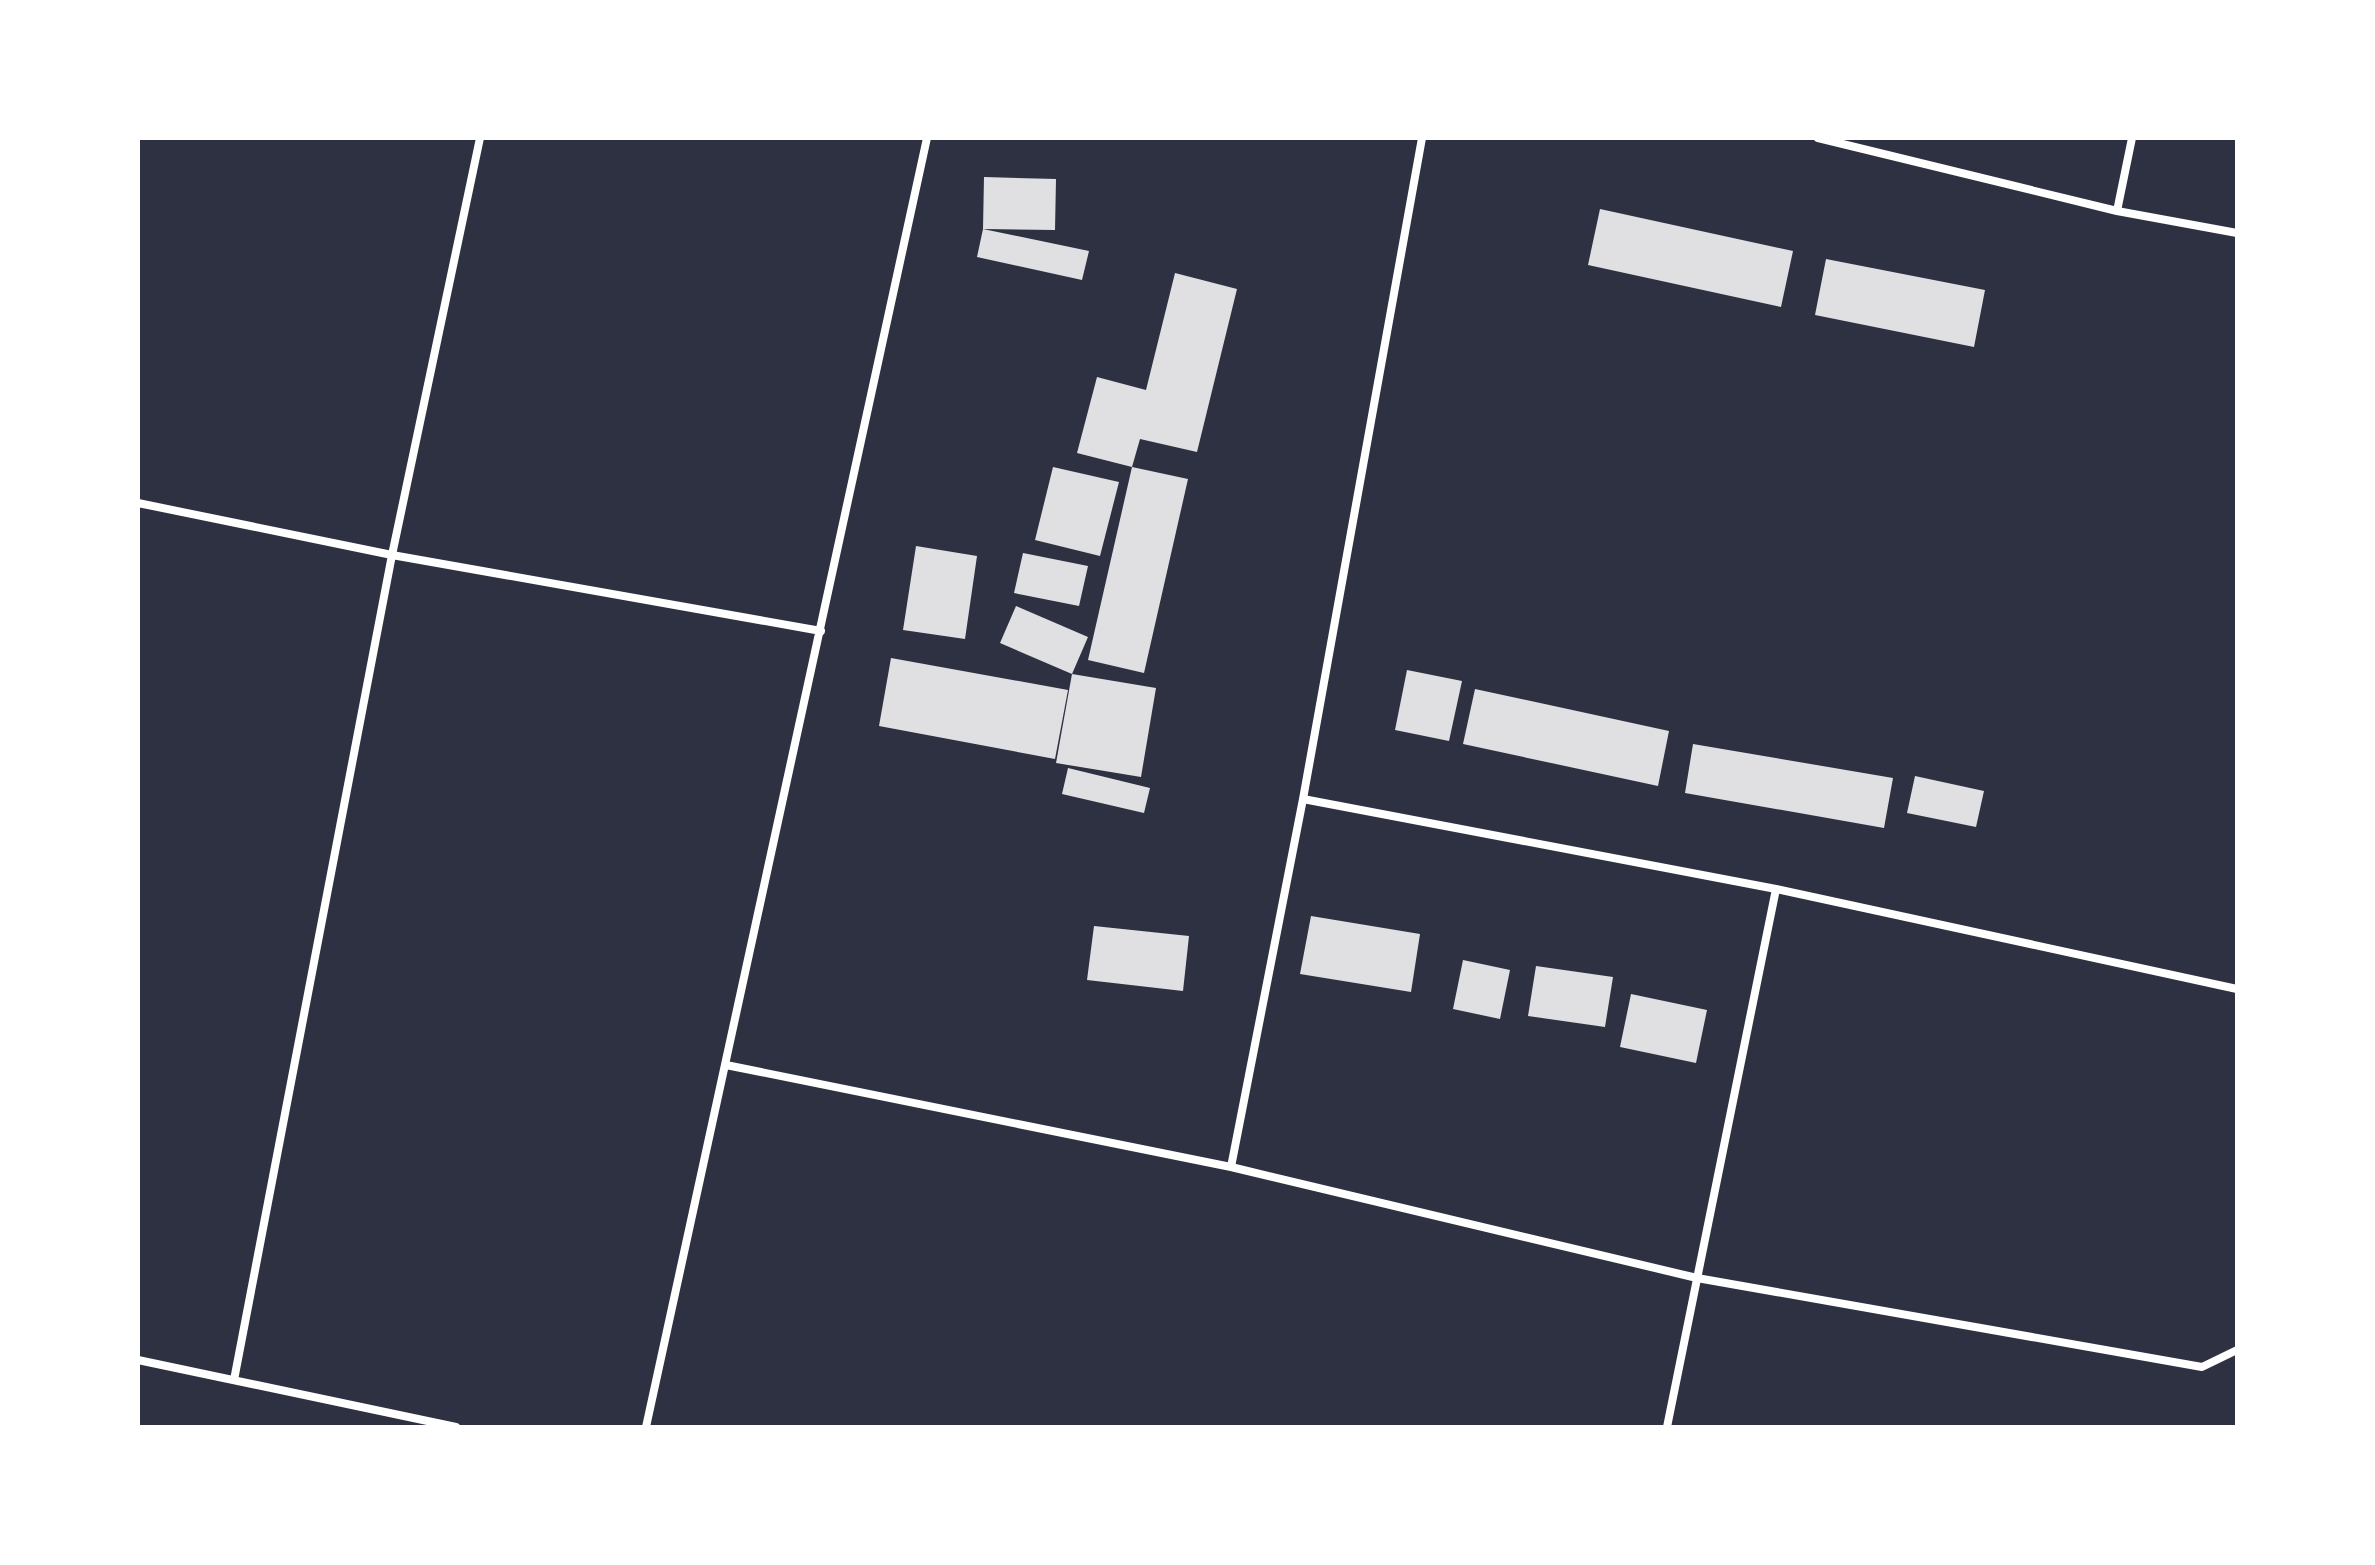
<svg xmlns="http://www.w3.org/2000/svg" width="2375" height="1565" font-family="'Times New Roman',serif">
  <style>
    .building { fill: #e0e0e3 }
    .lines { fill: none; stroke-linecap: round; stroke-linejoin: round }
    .minor { stroke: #fff; stroke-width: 8 }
  </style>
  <rect width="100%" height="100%" fill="#2d3142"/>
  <!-- building -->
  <path class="building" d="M984 177 1056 179 1055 230 983 229 1089 251 1082 280 977 257 983 229Z
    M1600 209 1793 251 1781 307 1588 265Z
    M1826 259 1985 290 1974 347 1815 315Z
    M1175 273 1237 289 1197 452 1140 439 1132 467 1188 479 1144 673 1088 660 1132 467 1077 453 1097 377 1146 390Z
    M1053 467 1119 482 1100 556 1035 540Z
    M916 546 977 556 965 639 903 630Z
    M1023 553 1088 566 1079 606 1014 593Z
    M1016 606 1088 637 1072 674 1000 643Z
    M891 658 1068 690 1055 759 879 726Z
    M1407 670 1462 681 1449 741 1395 730Z
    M1072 674 1156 688 1141 777 1056 763Z
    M1475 689 1669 731 1658 786 1463 744Z
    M1693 744 1893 778 1884 828 1685 793Z
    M1068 768 1150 788 1144 813 1062 794Z
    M1915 776 1984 791 1976 827 1907 813Z
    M1311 916 1420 934 1411 992 1300 974Z
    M1094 926 1189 936 1183 991 1087 980Z
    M1463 960 1510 970 1500 1019 1453 1009Z
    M1536 966 1613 977 1605 1027 1528 1016Z
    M1631 994 1707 1010 1696 1063 1620 1047Z"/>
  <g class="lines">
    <!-- minor -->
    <path class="minor" d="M1818 138 2117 211 2237 233
      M2117 211 2132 138
      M138 503 392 555 821 631
      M1303 799 1776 889 2237 989
      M726 1065 1231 1167 1697 1278 2202 1367 2237 1350
      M1231 1167 1303 799 1422 138
      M138 1360 456 1427
      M234 1380 392 555 480 138
      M646 1427 927 138
      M1667 1427 1776 889"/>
  </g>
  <!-- border -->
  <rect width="2375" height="1565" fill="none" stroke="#ffffff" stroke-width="280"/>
</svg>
